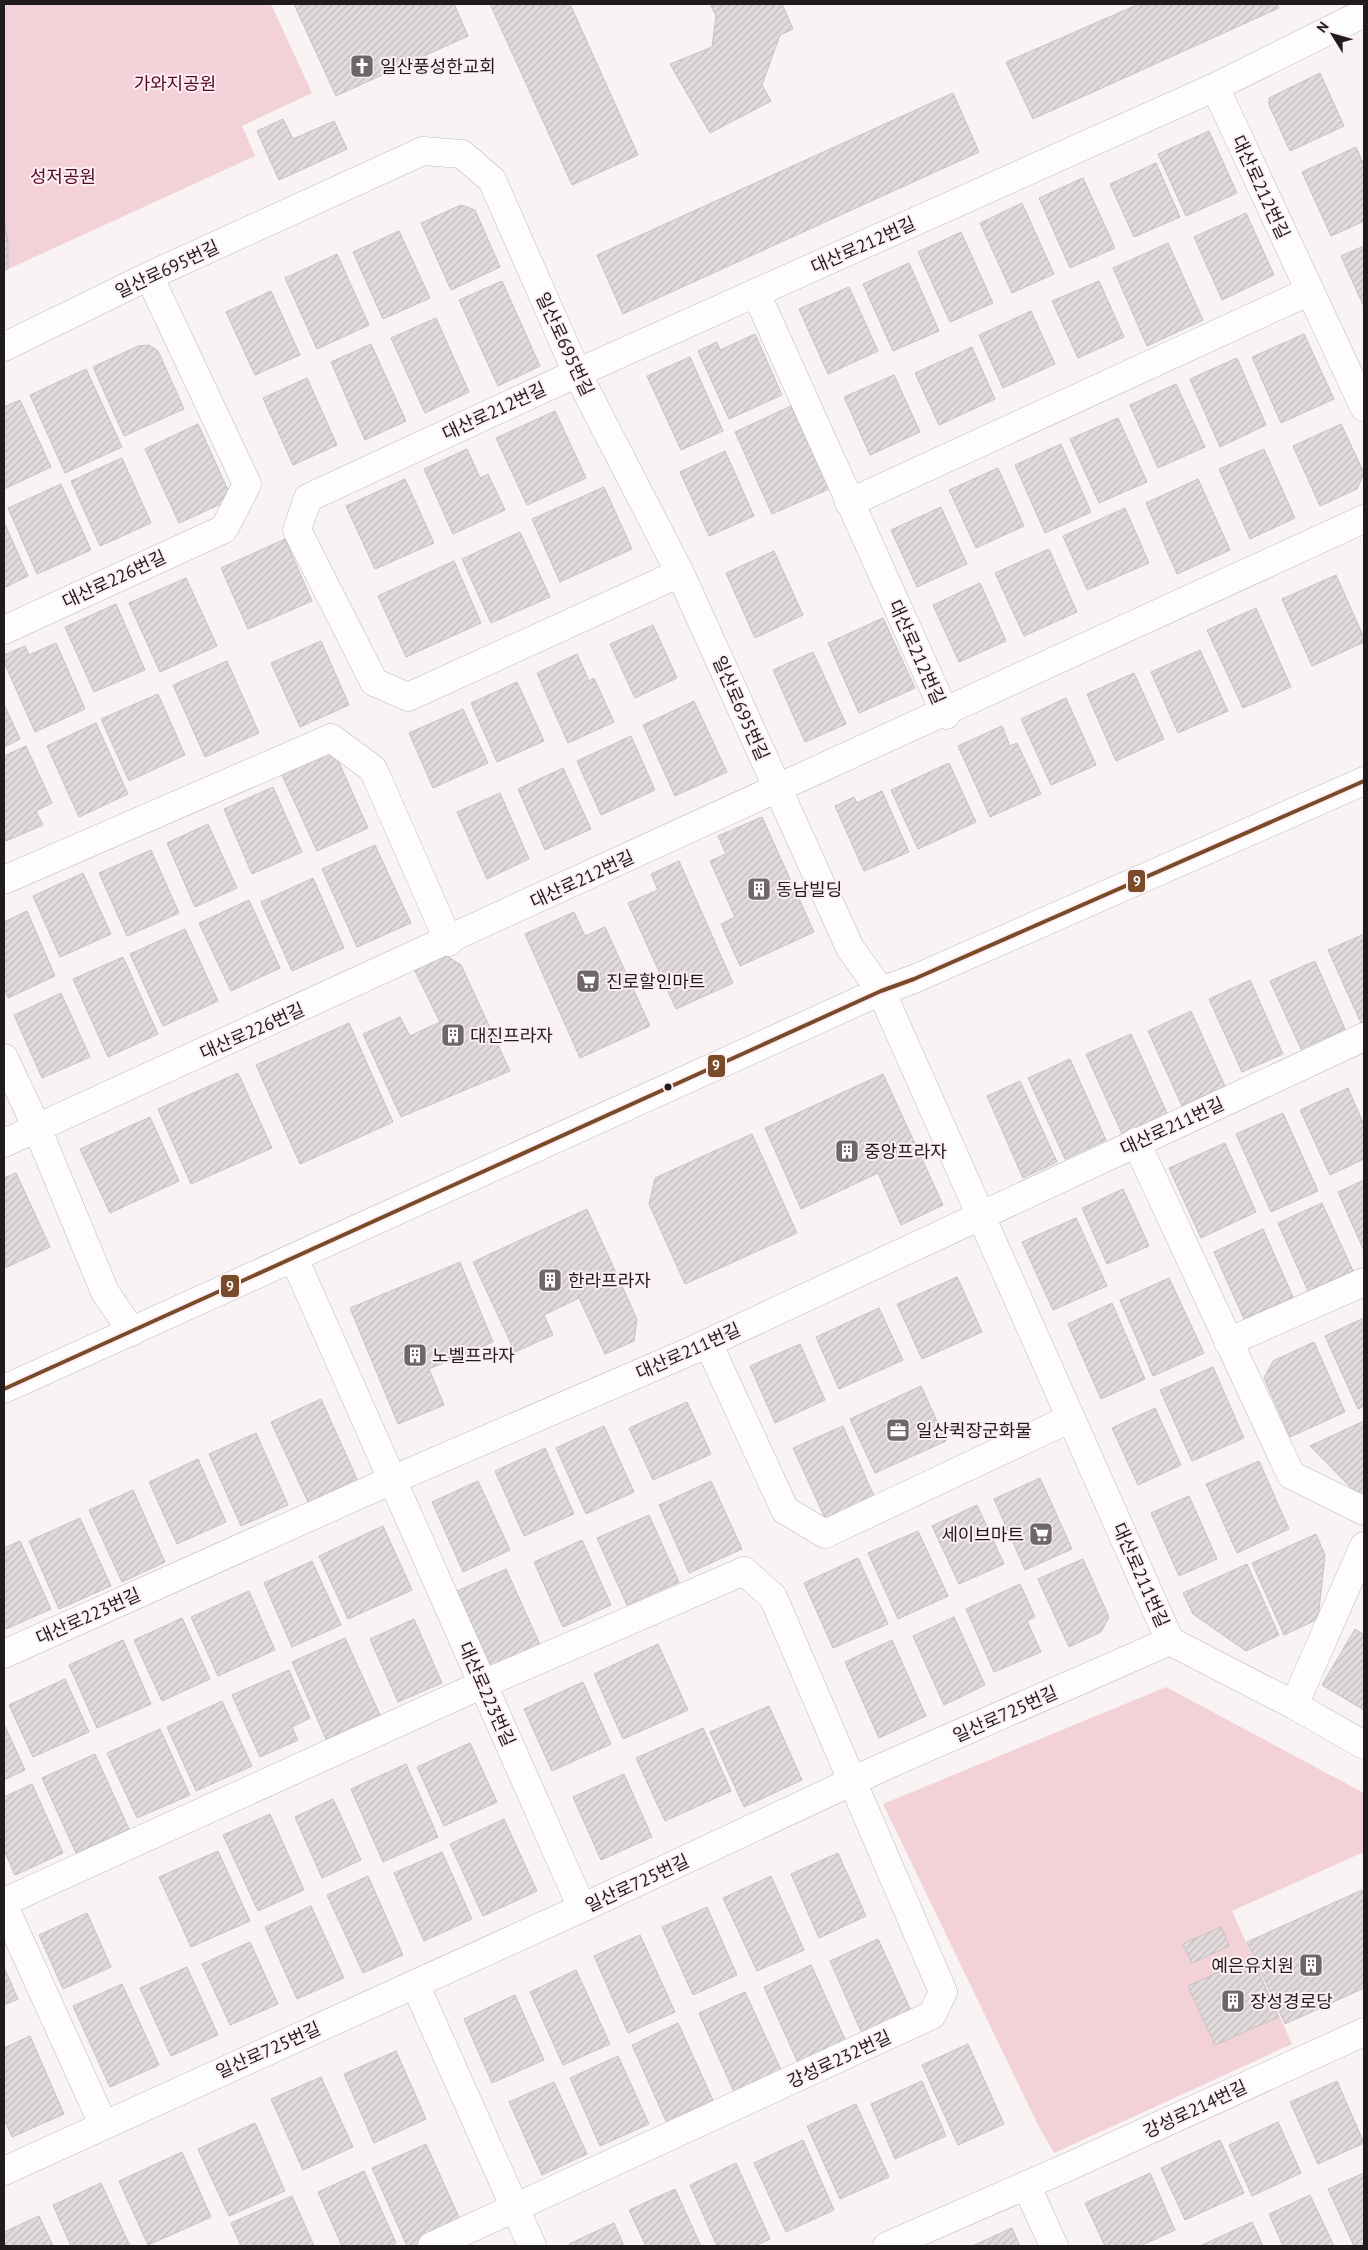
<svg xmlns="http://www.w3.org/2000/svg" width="1368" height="2250" font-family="'PT Sans','Noto Sans KR',sans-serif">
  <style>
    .park { fill: #f2d1d9 }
    .building { fill: url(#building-hatch); stroke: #c8c1c2 }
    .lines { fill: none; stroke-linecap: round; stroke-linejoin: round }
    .minor-casing { stroke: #bfb8b9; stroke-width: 29 }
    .major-casing { stroke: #bfb8b9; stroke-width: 29 }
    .minor { stroke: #fefdfd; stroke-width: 28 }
    .major { stroke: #fefdfd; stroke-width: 28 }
    .bus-1-casing { stroke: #fdf0f3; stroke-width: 8 }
    .bus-1 { stroke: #7a4b2a; stroke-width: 4 }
    .bus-dot { fill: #221b1d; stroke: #fdf0f3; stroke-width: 2 }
    .labels { text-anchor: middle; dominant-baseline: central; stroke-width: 4; stroke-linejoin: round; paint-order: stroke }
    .poi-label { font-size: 18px; fill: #221b1d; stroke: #fdf0f3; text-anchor: start }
    .park-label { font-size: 18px; fill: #58062b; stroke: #fdf0f3 }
    .street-label { font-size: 18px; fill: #221b1d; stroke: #fdf0f3 }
    .line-badge { stroke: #fdf0f3; stroke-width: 2 }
    .badge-label { font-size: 14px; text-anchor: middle; font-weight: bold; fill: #fff }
  </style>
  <defs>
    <pattern id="building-hatch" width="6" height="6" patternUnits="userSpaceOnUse" patternTransform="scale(1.25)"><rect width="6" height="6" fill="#e2dbdc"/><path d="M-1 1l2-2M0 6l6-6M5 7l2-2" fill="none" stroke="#c2bbbc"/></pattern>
  </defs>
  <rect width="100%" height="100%" fill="#faf3f4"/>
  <!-- park -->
  <path class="park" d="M4 4H271L312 93 242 126 255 156 4 271Z
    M1166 1687 1364 1793V1852L1232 1911 1292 2044 1054 2153 1038 2125 883 1804Z"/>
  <!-- building -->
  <path class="building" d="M294 4H454L468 36 336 96Z
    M490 4H570L638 155 572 185Z
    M710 4H782L793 29 780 35 762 85 771 101 710 133 670 64 712 47 716 16Z
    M1139 4H1277L1279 8 1033 119 1006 62Z
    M1320 73 1344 126 1290 151 1269 105V98Z
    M953 93 979 152 623 314 597 255Z
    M283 119 293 139 334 121 347 149 279 180 257 131Z
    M1209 131 1237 193 1186 216 1158 154Z
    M1356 147 1364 165V221L1331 236 1302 172Z
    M1156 163 1180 217 1134 237 1110 184Z
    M1083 178 1115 248 1070 268 1039 198Z
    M1022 203 1054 274 1012 293 980 223Z
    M461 205 475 210 500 267 451 290 421 223Z
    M1246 213 1274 275 1222 300 1194 237Z
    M4 216 8 245V269L4 271Z
    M399 231 430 298 383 319 353 252Z
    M961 232 993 303 950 322 918 252Z
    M1168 243 1203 320 1147 346 1113 268Z
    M1364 246V307L1341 256Z
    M337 254 369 325 317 349 285 278Z
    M909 263 939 331 893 351 863 284Z
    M502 281 540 366 498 386 459 300Z
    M1099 281 1124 337 1078 358 1052 301Z
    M849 287 878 351 828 374 799 309Z
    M271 291 300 355 255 375 226 312Z
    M1031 311 1055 364 1003 388 979 335Z
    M436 318 469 392 425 413 391 338Z
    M755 334 782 395 729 419 698 351 717 342 720 350Z
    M1304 334 1334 399 1281 423 1252 357Z
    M371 344 406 421 365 440 331 362Z
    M149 345 158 351 184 409 124 436 93 367 138 346Z
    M972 347 995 399 939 425 915 373Z
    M690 357 723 431 681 450 647 376Z
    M1237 358 1266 425 1220 447 1190 379Z
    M86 369 122 447 65 473 30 395Z
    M894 375 920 432 870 455 844 397Z
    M307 378 337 445 293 465 263 398Z
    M1176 384 1205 447 1158 468 1130 405Z
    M20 400 51 467 4 489V407Z
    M791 406 829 489 772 514 735 432Z
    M555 411 586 478 527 505 496 438Z
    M1118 418 1147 482 1099 503 1070 439Z
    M198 424 232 499 179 523 145 449Z
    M1341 424 1364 473 1357 489 1320 506 1293 446Z
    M1061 444 1091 512 1045 533 1015 465Z
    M467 449 480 478 488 474 505 510 453 534 424 469Z
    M1264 449 1295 518 1250 539 1219 469Z
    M725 451 754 516 709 536 680 472Z
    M122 458 151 523 100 546 71 481Z
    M998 468 1024 526 976 548 949 490Z
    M405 479 434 543 375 569 346 506Z
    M1198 479 1230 550 1177 574 1146 503Z
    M61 484 91 550 37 574 8 508Z
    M604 487 632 549 560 582 532 519Z
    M941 507 967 564 917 587 891 530Z
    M1125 508 1149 563 1087 590 1063 536Z
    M4 522 28 576 4 588Z
    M520 532 550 597 491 623 462 559Z
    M285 539 312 601 248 629 221 568Z
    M1049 549 1077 612 1024 636 995 573Z
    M774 551 803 615 755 638 726 573Z
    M454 561 481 623 406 657 378 596Z
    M1336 575 1364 638V642L1312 666 1282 599Z
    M186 578 217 646 160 672 129 603Z
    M980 583 1006 641 959 662 933 605Z
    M116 604 145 670 94 692 65 627Z
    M1256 608 1291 687 1243 708 1207 630Z
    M883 618 915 688 859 713 828 643Z
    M653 625 677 678 635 698 610 644Z
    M321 641 349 705 300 727 271 663Z
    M56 643 85 709 35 732 4 662V655L25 646 29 655Z
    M1200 650 1228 711 1178 733 1151 672Z
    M813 652 846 724 805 742 773 670Z
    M577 654 589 681 594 678 614 722 568 743 537 673Z
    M227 661 259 733 205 757 173 685Z
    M1134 673 1164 739 1116 761 1087 694Z
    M517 682 544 741 497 762 471 703Z
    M158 694 185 755 129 781 101 719Z
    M1066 698 1096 765 1051 785 1021 719Z
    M694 701 727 772 675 796 643 725Z
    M4 704 20 739 4 747Z
    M463 709 488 763 433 788 409 733Z
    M96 723 128 794 79 817 47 746Z
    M1002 726 1010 746 1017 743 1041 794 990 817 958 746Z
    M631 736 655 790 601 815 577 761Z
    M26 746 52 803 36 811 43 825 6 841 4 835V756Z
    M334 751 368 828 317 851 282 775Z
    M949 763 976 822 918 849 891 790Z
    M563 768 591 829 545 850 518 789Z
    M273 787 302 852 252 874 224 809Z
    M882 791 909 852 864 871 835 806 854 797 857 803Z
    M500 793 529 859 487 879 457 812Z
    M762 817 814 932 740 966 721 924 735 917 710 861 726 854 718 836Z
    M208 824 237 888 195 907 167 843Z
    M375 845 411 923 357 947 322 869Z
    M151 850 179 913 127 936 99 873Z
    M679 861 733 983 676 1009 628 903 658 890 651 874Z
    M83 873 111 934 60 957 33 896Z
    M313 878 344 948 292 971 261 902Z
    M249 900 280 968 231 991 199 923Z
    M27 911 55 976 8 998 4 988V922Z
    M574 912 585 936 605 927 650 1026 580 1058 525 934Z
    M185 929 218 1001 163 1026 130 954Z
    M1364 934V1022L1361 1023 1328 950Z
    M443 954 461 965 510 1071 401 1117 363 1034 400 1017 410 1036 440 1022 414 969Z
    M123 957 158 1034 108 1057 73 979Z
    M1315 961 1345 1029 1301 1049 1270 981Z
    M1250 980 1283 1054 1242 1072 1209 999Z
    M61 993 90 1057 42 1078 14 1015Z
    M1191 1011 1225 1086 1182 1106 1148 1031Z
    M349 1023 393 1122 300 1164 256 1065Z
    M1131 1034 1168 1115 1123 1136 1086 1054Z
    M1070 1059 1106 1140 1065 1159 1028 1078Z
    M238 1073 272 1148 191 1184 158 1109Z
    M883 1074 943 1205 901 1225 878 1173 801 1209 765 1128Z
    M1020 1081 1057 1162 1023 1178 987 1096Z
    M1348 1088 1364 1125V1159L1330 1175 1300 1110Z
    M1283 1113 1318 1191 1271 1212 1236 1134Z
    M150 1117 179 1181 110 1213 80 1149Z
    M752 1134 797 1233 685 1284 649 1204 655 1178Z
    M1225 1143 1256 1212 1201 1238 1169 1168Z
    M16 1173 50 1247 5 1268 4 1178Z
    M1364 1180V1251L1338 1192Z
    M1123 1189 1149 1246 1107 1264 1082 1208Z
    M1322 1203 1353 1271 1308 1291 1278 1223Z
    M587 1209 637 1319 634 1341 605 1354 579 1298 544 1315 553 1335 515 1352 473 1262Z
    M1076 1218 1107 1286 1053 1310 1022 1242Z
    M1263 1229 1293 1297 1244 1319 1214 1252Z
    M460 1262 493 1342 429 1369 444 1405 398 1424 350 1308Z
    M957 1277 982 1332 922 1359 897 1304Z
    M1169 1278 1204 1353 1153 1376 1120 1300Z
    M1112 1303 1145 1379 1101 1399 1068 1324Z
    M879 1308 903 1360 839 1389 816 1337Z
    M1364 1318V1406L1358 1409 1325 1336Z
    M1314 1342 1345 1412 1290 1437 1264 1378 1273 1361Z
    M800 1344 825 1400 775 1423 750 1366Z
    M1213 1367 1244 1438 1192 1461 1160 1390Z
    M921 1386 946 1441 875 1473 850 1419Z
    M321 1399 357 1479 308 1502 271 1422Z
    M687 1402 711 1454 653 1480 629 1428Z
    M1155 1408 1181 1465 1138 1485 1112 1428Z
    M1364 1421V1501L1310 1446Z
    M604 1426 634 1492 586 1514 556 1448Z
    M843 1426 874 1496 825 1518 793 1448Z
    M256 1433 288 1505 241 1526 209 1454Z
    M545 1448 574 1514 524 1536 495 1471Z
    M198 1459 226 1522 177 1544 149 1482Z
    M1259 1461 1289 1529 1237 1553 1206 1484Z
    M1040 1478 1072 1549 1025 1570 994 1499Z
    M478 1481 510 1550 463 1572 432 1502Z
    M711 1481 742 1549 689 1573 659 1505Z
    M133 1490 165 1562 122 1582 89 1510Z
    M1189 1496 1217 1559 1179 1576 1151 1513Z
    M977 1505 1004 1564 959 1584 932 1526Z
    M649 1515 679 1582 627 1605 597 1538Z
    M80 1518 111 1586 59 1609 29 1541Z
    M383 1526 412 1590 348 1619 319 1556Z
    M918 1531 948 1596 898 1619 868 1553Z
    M1316 1534 1325 1555 1318 1619 1284 1635 1252 1563Z
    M582 1540 611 1605 563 1627 534 1562Z
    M20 1541 51 1609 4 1630V1548Z
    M858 1558 888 1624 833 1648 804 1583Z
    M1083 1559 1109 1617 1101 1632 1069 1647 1038 1579Z
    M312 1561 341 1625 292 1647 264 1583Z
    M1247 1564 1279 1635 1246 1651 1193 1614 1183 1593Z
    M506 1569 541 1647 490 1670 455 1592Z
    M1020 1584 1035 1617 1027 1621 1041 1652 994 1672 966 1609Z
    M249 1591 275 1650 218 1676 191 1617Z
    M954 1617 985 1685 944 1705 913 1636Z
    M182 1618 210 1679 162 1701 134 1640Z
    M414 1619 442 1683 398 1702 370 1639Z
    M1355 1629 1364 1635V1710L1322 1685Z
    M345 1638 380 1715 326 1739 292 1662Z
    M123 1640 151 1704 97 1728 69 1665Z
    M892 1640 926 1716 879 1738 845 1662Z
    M658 1644 688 1710 623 1739 594 1674Z
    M289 1670 310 1718 292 1727 298 1740 260 1757 232 1695Z
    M65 1679 89 1732 33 1757 9 1705Z
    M583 1682 611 1744 552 1771 524 1709Z
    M222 1701 252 1766 196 1791 167 1727Z
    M769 1706 802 1780 744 1807 710 1732Z
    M4 1724 25 1770 4 1780Z
    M703 1728 731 1791 665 1821 636 1758Z
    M160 1729 190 1795 137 1818 107 1753Z
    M470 1743 497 1802 444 1826 417 1767Z
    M95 1754 129 1829 76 1853 42 1778Z
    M406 1764 438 1837 383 1862 351 1789Z
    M624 1774 652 1837 601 1860 573 1797Z
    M32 1784 63 1853 15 1875 4 1850V1797Z
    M333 1799 361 1860 322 1878 295 1817Z
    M270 1814 304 1890 258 1911 223 1835Z
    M504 1819 537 1891 483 1916 450 1844Z
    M218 1851 250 1921 191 1947 159 1877Z
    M442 1852 472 1919 424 1941 394 1873Z
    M838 1853 866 1916 819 1938 791 1874Z
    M368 1876 403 1955 363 1973 327 1895Z
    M771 1876 804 1950 757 1971 723 1898Z
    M1362 1890 1364 1896V1988L1285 2024 1247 1942Z
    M311 1906 344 1978 297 1999 265 1927Z
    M707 1907 737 1975 693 1995 662 1927Z
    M87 1913 111 1967 63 1989 39 1935Z
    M1221 1927 1229 1946 1192 1963 1183 1944Z
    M640 1935 675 2012 628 2033 594 1956Z
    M878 1939 912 2013 863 2036 830 1961Z
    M250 1942 278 2004 230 2025 202 1964Z
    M1252 1957 1278 2017 1215 2045 1188 1986Z
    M811 1965 846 2041 798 2063 764 1987Z
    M4 1967 18 1999 4 2005Z
    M187 1967 218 2035 171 2056 140 1988Z
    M576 1970 610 2044 563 2065 530 1992Z
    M122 1984 159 2065 110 2087 73 2006Z
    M745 1992 781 2070 734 2092 699 2013Z
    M515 1995 544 2060 492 2083 464 2019Z
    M678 2023 713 2100 666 2121 632 2045Z
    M30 2036 64 2114 12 2137 4 2119V2048Z
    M968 2044 1004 2124 958 2145 922 2065Z
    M396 2051 426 2119 374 2143 344 2074Z
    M618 2056 649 2124 600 2146 570 2078Z
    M321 2077 353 2147 303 2170 271 2099Z
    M922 2081 946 2136 895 2159 871 2104Z
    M1337 2081 1364 2143 1318 2164 1290 2102Z
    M554 2082 587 2154 542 2175 509 2102Z
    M856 2104 889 2177 840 2199 807 2126Z
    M1278 2122 1301 2173 1252 2196 1229 2145Z
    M255 2123 285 2191 229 2216 198 2149Z
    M803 2140 834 2210 786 2232 754 2163Z
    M1220 2140 1244 2193 1185 2220 1161 2168Z
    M426 2144 462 2224 412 2246H407L372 2168Z
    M182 2152 211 2217 148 2245 119 2181Z
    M736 2163 770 2239 755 2246H717L690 2185Z
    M364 2171 396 2243 390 2246H342L318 2192Z
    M1150 2173 1175 2230 1140 2246H1105L1085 2203Z
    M1364 2173V2246H1354L1328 2189Z
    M101 2183 130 2246H71L53 2205Z
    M675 2189 701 2246H646L629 2210Z
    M1310 2195 1334 2246H1283L1269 2214Z
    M292 2196 314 2246H241L231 2223Z
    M39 2216 53 2246H4V2232Z
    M1252 2222 1263 2246H1200Z
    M614 2223 624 2246H570L569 2244Z
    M1012 2228 1020 2246H972Z"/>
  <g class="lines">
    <!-- minor casing -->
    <g class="minor-casing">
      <path id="minor" d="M1215 87 1364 407
        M756 293 946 715
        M4 347 149 276 423 151 462 154 492 180 577 373 680 573 850 948 881 991 1170 1641 1294 1705 1364 1745
        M849 503 1310 291
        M680 573 408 697 374 682 297 530 308 498 577 373 1215 87 1364 13
        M4 630 224 529 247 484 149 276
        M4 880 331 738 373 769 449 942
        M4 1058 37 1128 105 1292 132 1332
        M1136 1142 1291 1475 1364 1511
        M4 1143C458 937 912 731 1364 519
        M294 1258 582 1908
        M1228 1342 1364 1282
        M708 1343 785 1510 825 1534 1071 1418
        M4 1654 392 1480 693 1350 1364 1037
        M1294 1705 1364 1546
        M4 1902 483 1684 744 1571 773 1597 943 1992 932 2015 432 2246
        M4 1906 103 2124
        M415 1984 532 2246
        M4 2171 582 1908 885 1766 1170 1641
        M1026 2185 1054 2246
        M887 2246 1068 2167 1364 2032"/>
    </g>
    <!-- major casing -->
    <g class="major-casing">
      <path id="major" d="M4 1389 881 991 914 979 1364 781"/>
    </g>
    <!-- minor -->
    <use href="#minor" class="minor"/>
    <!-- major -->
    <use href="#major" class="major"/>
    <!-- bus-1 casing -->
    <g class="bus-1-casing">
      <path id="bus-1" d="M4 1389 881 991 914 979 1364 781"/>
    </g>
    <!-- bus-1 -->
    <use href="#bus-1" class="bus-1"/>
  </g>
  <!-- icons -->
  <defs>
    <g id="church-square" transform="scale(1.25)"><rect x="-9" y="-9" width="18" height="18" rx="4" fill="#6e6768" stroke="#fdf0f3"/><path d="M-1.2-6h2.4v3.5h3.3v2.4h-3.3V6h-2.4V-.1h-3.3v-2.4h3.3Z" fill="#fff"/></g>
    <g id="building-square" transform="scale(1.25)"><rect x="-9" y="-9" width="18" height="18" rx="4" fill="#6e6768" stroke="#fdf0f3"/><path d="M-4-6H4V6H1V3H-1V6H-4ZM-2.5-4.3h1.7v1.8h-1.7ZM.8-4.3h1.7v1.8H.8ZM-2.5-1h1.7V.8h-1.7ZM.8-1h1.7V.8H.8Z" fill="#fff"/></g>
    <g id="supermarket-square" transform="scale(1.25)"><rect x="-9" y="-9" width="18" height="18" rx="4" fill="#6e6768" stroke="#fdf0f3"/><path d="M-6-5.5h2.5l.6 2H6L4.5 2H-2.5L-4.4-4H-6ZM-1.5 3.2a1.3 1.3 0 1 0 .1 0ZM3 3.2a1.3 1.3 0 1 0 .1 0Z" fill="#fff"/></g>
    <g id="office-square" transform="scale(1.25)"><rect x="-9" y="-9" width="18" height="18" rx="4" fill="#6e6768" stroke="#fdf0f3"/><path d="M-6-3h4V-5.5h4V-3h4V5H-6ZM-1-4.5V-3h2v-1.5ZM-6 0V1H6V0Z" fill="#fff"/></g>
  </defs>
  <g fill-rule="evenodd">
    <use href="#church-square" x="362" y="66"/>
    <use href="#building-square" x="759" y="889"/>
    <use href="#supermarket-square" x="588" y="981"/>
    <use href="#building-square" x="453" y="1035"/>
    <use href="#building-square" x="847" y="1151"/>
    <use href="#building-square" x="550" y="1280"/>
    <use href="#building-square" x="415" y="1355"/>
    <use href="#office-square" x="898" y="1430"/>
    <use href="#supermarket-square" x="1041" y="1534"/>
    <use href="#building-square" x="1311" y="1965"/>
    <use href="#building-square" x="1233" y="2001"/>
  </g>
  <!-- markers -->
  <circle class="bus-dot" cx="668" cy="1087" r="4.5"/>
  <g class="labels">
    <!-- poi labels -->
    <g class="poi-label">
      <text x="380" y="66">일산풍성한교회</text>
      <text x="776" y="889">동남빌딩</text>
      <text x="606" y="981">진로할인마트</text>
      <text x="470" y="1035">대진프라자</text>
      <text x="864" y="1151">중앙프라자</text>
      <text x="568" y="1280">한라프라자</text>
      <text x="432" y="1355">노벨프라자</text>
      <text x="916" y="1430">일산퀵장군화물</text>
      <text x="1024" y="1534" text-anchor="end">세이브마트</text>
      <text x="1294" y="1965" text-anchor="end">예은유치원</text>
      <text x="1250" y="2001">장성경로당</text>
    </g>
    <!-- park labels -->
    <g class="park-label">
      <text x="175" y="83">가와지공원</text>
      <text x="63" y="176">성저공원</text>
    </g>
    <!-- street labels -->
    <g class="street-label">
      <text transform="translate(1261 187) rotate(65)">대산로212번길</text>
      <text transform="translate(863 245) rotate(-24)">대산로212번길</text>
      <text transform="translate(167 269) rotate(-25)">일산로695번길</text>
      <text transform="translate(565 344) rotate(65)">일산로695번길</text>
      <text transform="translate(494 411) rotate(-25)">대산로212번길</text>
      <text transform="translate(114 579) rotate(-25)">대산로226번길</text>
      <text transform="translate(917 652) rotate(66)">대산로212번길</text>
      <text transform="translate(741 708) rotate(66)">일산로695번길</text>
      <text transform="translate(582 879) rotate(-25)">대산로212번길</text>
      <text transform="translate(252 1031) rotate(-24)">대산로226번길</text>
      <text transform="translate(1172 1126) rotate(-25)">대산로211번길</text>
      <text transform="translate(688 1351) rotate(-24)">대산로211번길</text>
      <text transform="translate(1141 1575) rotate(66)">대산로211번길</text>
      <text transform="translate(88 1616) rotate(-24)">대산로223번길</text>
      <text transform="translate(487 1694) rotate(66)">대산로223번길</text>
      <text transform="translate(1005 1714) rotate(-24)">일산로725번길</text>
      <text transform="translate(637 1883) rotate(-25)">일산로725번길</text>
      <text transform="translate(268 2050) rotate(-24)">일산로725번길</text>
      <text transform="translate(839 2059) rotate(-25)">강성로232번길</text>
      <text transform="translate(1195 2109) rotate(-25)">강성로214번길</text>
    </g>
  </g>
  <g class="line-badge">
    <rect x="1127" y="869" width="19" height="24" rx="5" fill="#7a4b2a"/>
    <rect x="707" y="1054" width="19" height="24" rx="5" fill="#7a4b2a"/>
    <rect x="220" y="1274" width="20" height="24" rx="5" fill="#7a4b2a"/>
  </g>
  <g class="badge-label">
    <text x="1137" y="886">9</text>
    <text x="716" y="1070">9</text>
    <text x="230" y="1291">9</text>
  </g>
  <!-- border -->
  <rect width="1368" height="2250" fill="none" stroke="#221b1d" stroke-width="10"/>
  <!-- north arrow -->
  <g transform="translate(1333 35) rotate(307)" stroke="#fdf0f3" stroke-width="4" paint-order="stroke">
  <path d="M0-4L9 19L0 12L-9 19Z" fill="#221b1d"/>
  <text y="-8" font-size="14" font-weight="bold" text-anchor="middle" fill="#221b1d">N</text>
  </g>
</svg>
